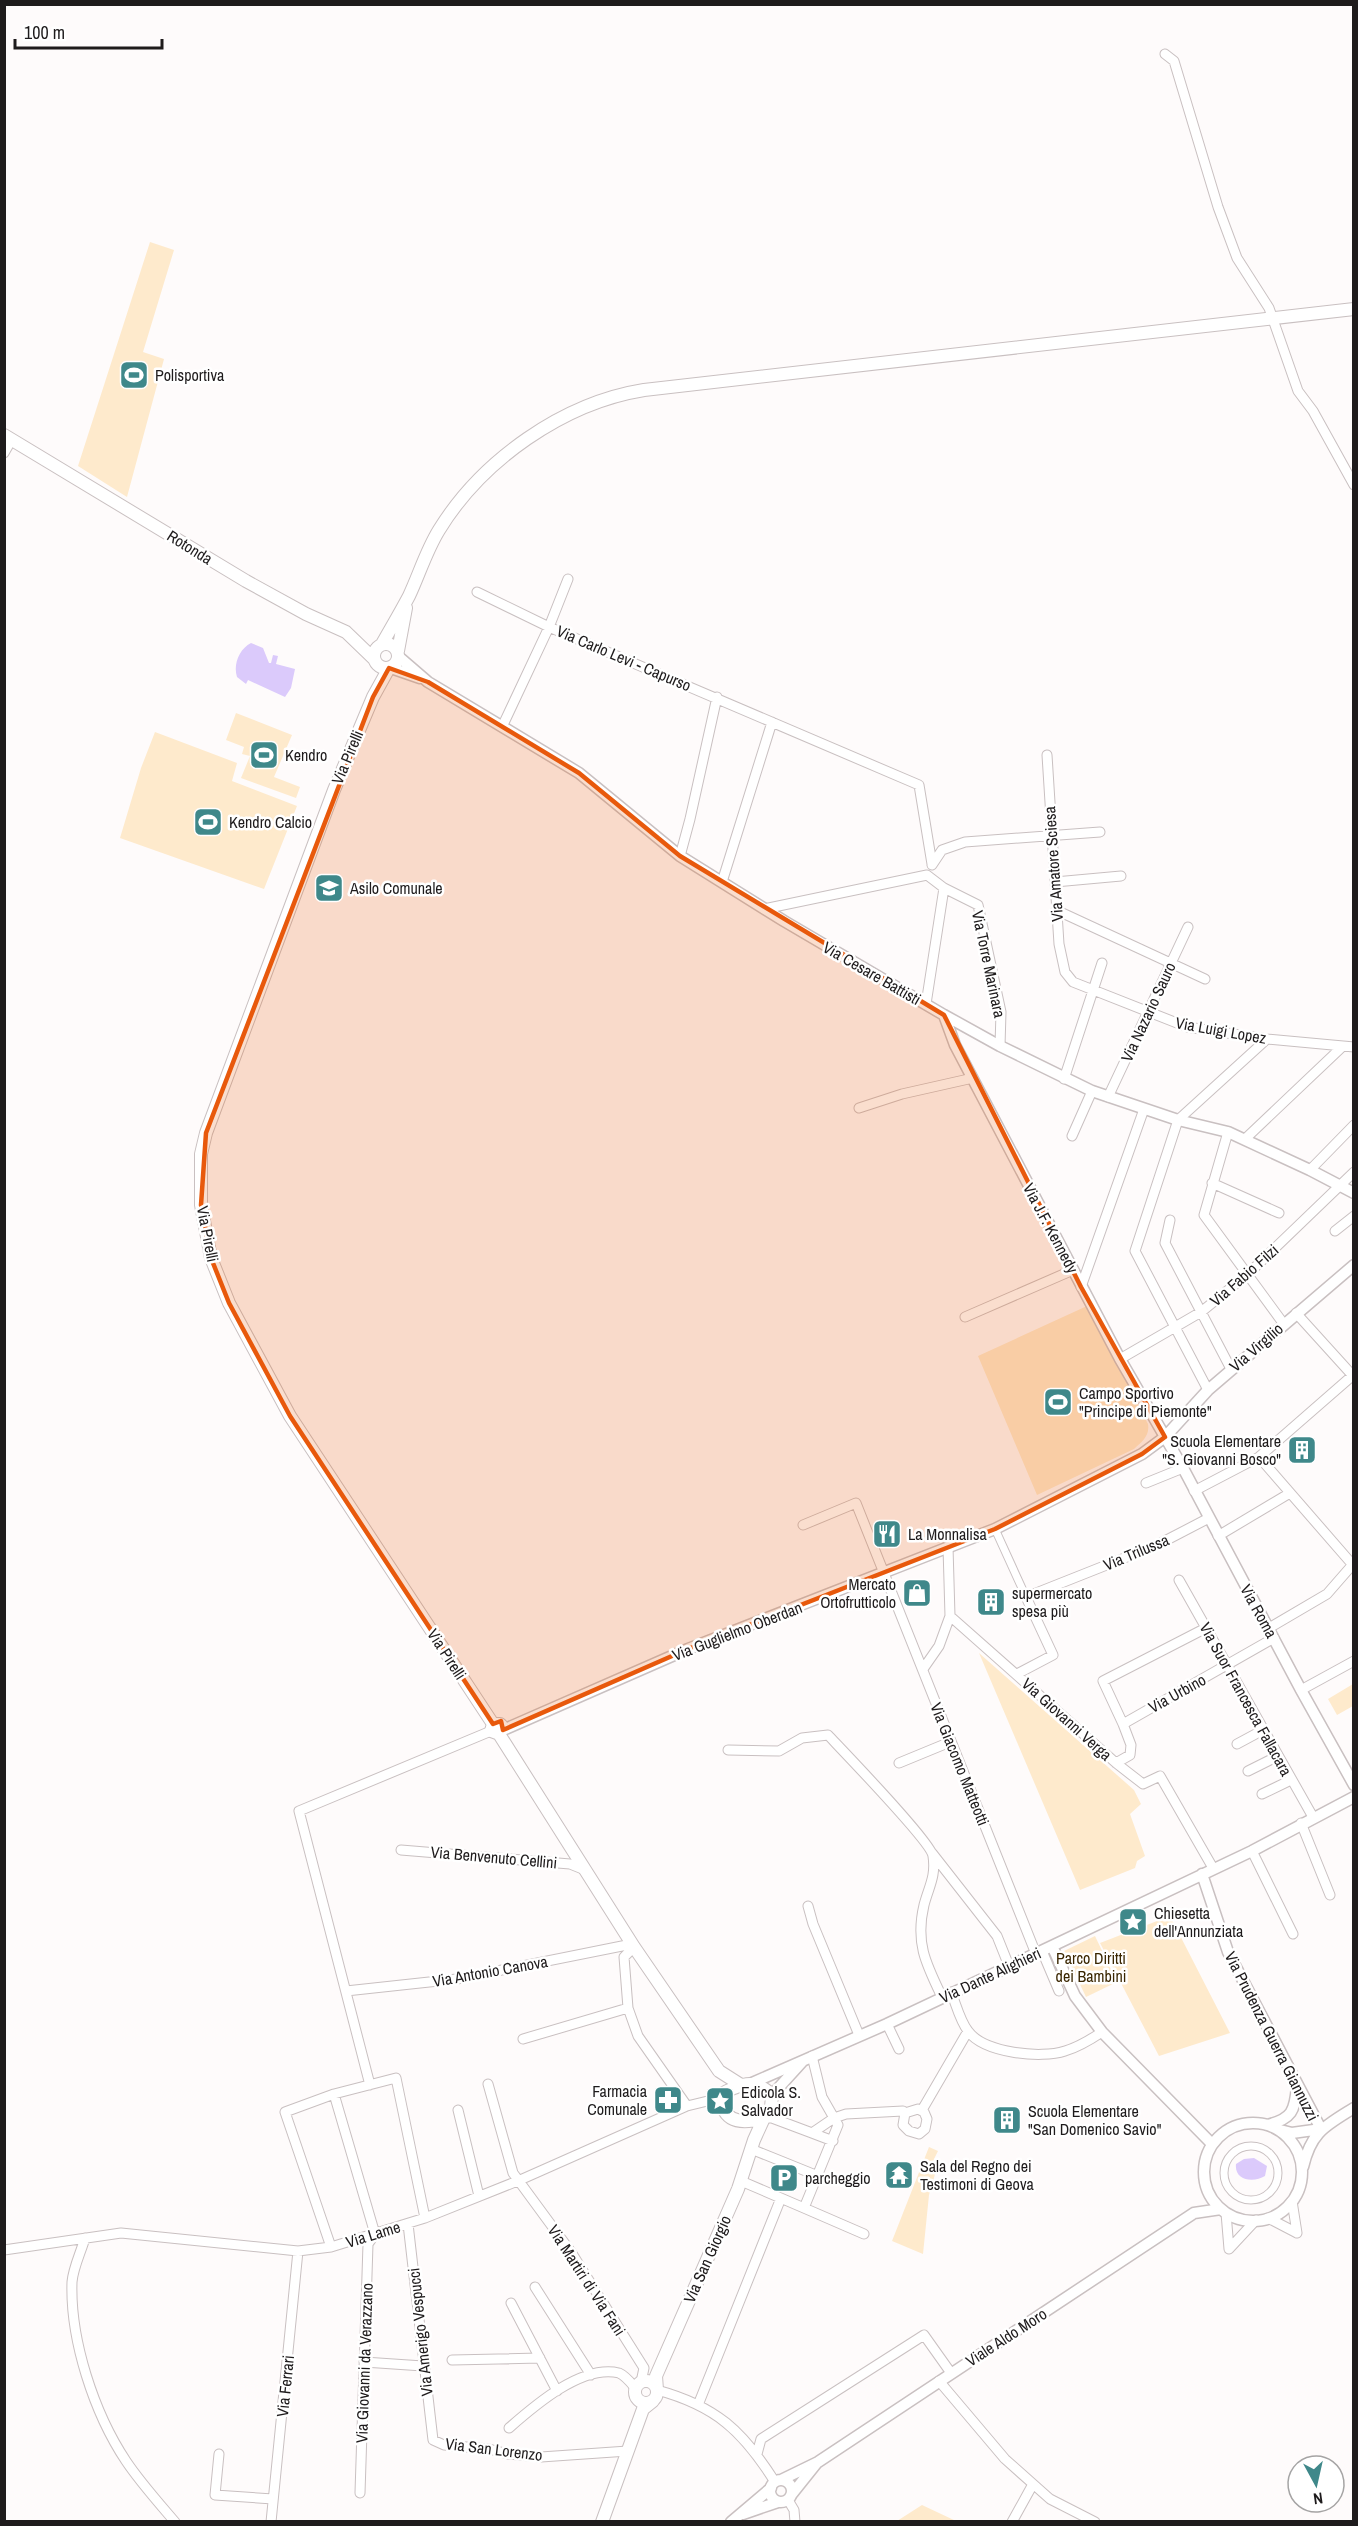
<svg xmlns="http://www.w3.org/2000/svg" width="1358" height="2526" font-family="'Archivo Narrow',sans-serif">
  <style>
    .green { fill: #feeacc }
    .water { fill: #dbcafb }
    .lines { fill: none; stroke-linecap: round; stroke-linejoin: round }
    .pedestrian-casing { stroke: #c9c0c1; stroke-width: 9 }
    .minor-casing { stroke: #c9c0c1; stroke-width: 11 }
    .tertiary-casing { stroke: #c9c0c1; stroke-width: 13 }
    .secondary-casing { stroke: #c9c0c1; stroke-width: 14 }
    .pedestrian { stroke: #fff; stroke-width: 7 }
    .minor { stroke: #fff; stroke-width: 9 }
    .tertiary { stroke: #fff; stroke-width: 10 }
    .secondary { stroke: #fff; stroke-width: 12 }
    .marked { fill: #e8590c; fill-opacity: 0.2; stroke: #e8590c; stroke-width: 4.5; stroke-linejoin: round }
    .labels { text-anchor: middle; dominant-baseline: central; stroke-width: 5; stroke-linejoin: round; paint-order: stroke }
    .poi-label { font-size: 16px; fill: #1e1b1c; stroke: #fff; text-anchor: start }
    .street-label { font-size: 16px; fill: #1e1b1c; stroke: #fff }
    .park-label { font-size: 16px; fill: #3a2601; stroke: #fff }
  </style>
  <rect width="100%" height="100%" fill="#fefbfb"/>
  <!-- green -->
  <path class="green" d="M150 242 174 250 143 352 164 359 127 497 78 466Z
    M236 713 292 735 274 777 300 787 296 798 241 778 250 756 242 754 244 747 226 740Z
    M155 732 237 763 232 781 297 806 264 889 120 838 141 768Z
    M1087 1306 1148 1424C1150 1436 1142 1442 1134 1449L1037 1495 978 1356Z
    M979 1653 1134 1790 1141 1804 1130 1814 1145 1856 1137 1861 1135 1868 1080 1890Z
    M1353 1684V1706L1337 1715 1328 1699Z
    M1170 1916 1230 2033 1159 2056 1100 1943Z
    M1095 1936 1117 1982 1086 1997 1064 1951Z
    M929 2147 938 2151 933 2161 938 2164 929 2195 923 2254 892 2241Z
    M922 2505 956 2521H897Z"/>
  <!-- water -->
  <path class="water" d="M251 643 263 648 269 663H271L273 655 278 656 276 664 295 669 291 688 285 697 248 680 246 684 237 677C233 665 239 649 251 643Z
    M1254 2158 1267 2166 1265 2176C1254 2183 1234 2181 1236 2164L1244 2159Z"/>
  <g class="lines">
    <!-- pedestrian casing -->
    <g class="pedestrian-casing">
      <path id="pedestrian" d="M995 1529 1026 1597
        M1224 2173a27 27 0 1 1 54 0a27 27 0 1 1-54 0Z"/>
    </g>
    <!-- minor casing -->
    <g class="minor-casing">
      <path id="minor" d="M1165 54 1174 61 1218 207 1237 258 1269 308 1298 391 1313 411 1354 485
        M4 453 12 439
        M477 592 549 627 919 785 932 864
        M502 727 549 627 568 579
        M1047 755 1059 944 1065 972 1073 982 1187 1027 1267 1039 1354 1047
        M680 856 690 819 717 697
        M932 865 942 850 965 842 1100 832
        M927 875 944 888 978 905 1001 1012 1000 1046
        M722 882 772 722
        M1055 882 1121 876
        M764 909 927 875
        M1056 910 1205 979
        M926 1004 944 888
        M1064 1079 1102 963
        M1108 1097 1188 927
        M859 1108 902 1094 973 1078
        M1228 1132 1204 1215 1283 1323
        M1072 1136 1092 1091
        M1245 1139 1343 1046
        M1310 1170 1354 1125
        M1212 1183 1279 1213
        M1170 1220 1165 1243 1231 1369
        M1335 1231 1354 1216
        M1081 1287 1144 1109
        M1296 1313 1354 1377
        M965 1317 1073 1270
        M1120 1359 1201 1312 1248 1274 1354 1172
        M1208 1390 1135 1251 1178 1120 1267 1039
        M1259 1457 1352 1564
        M1146 1483 1183 1468
        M1194 1491 1259 1457 1352 1376
        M803 1525 856 1503 1036 1954
        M1218 1536 1290 1493
        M948 1547 950 1616 1116 1763 1143 1784 1160 1776 1213 1868
        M1179 1580 1313 1817
        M1269 1628 1327 1594 1354 1563
        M923 1669 939 1646 950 1616
        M1017 1674 1053 1655 1026 1597 1157 1545 1209 1518
        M1301 1690 1354 1661
        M1123 1724 1103 1681 1206 1628
        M1237 1744 1263 1730
        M728 1750 779 1751 802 1738 828 1735C843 1751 931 1842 933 1856 936 1877 929 1886 924 1905 915 1943 926 1964 942 1997
        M899 1763 950 1742
        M1116 1763 1130 1755 1131 1745 1123 1724 1274 1638
        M1248 1771 1278 1756
        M1262 1794 1291 1780
        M1301 1823 1330 1895
        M401 1850 570 1864 585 1870
        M1252 1851 1293 1934
        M932 1853 997 1936 1009 1966
        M808 1906 813 1924 859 2035
        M634 1947 624 1957 628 2008 638 2036 687 2106
        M1042 1951 1059 1991
        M346 1991 457 1979 632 1944
        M951 1992C956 2004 960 2021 968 2031 984 2053 1041 2059 1065 2051 1079 2047 1090 2040 1102 2032
        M887 2024 899 2049
        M523 2039 628 2008
        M488 2084 513 2173 571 2252 644 2368 641 2382
        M370 2085 299 1811 491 1731
        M334 2094 375 2234 368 2244 360 2493
        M458 2110 479 2196
        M922 2110 968 2031
        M764 2118H772L812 2133 834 2118 846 2114 903 2111 905 2113 903 2125 909 2131 919 2134 925 2129 927 2119 924 2112 918 2109 905 2113
        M812 2133 833 2141
        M751 2149 818 2176
        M741 2181 804 2208 838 2125 822 2097 812 2056
        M1292 2201 1297 2233
        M804 2208 864 2234
        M1226 2213 1229 2249
        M1268 2218 1297 2233
        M408 2224 433 2440 444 2445 489 2449 508 2454 541 2457 628 2451
        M85 2238C81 2252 73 2268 72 2282 70 2340 94 2413 126 2461 140 2482 158 2502 175 2522
        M331 2247 285 2112 334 2094 396 2078 425 2218
        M1229 2249 1256 2220
        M4 2250 121 2233 298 2251 331 2247 425 2218 520 2180 687 2106 720 2098
        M535 2287 591 2375
        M511 2303 557 2391
        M452 2360 540 2358
        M364 2362 423 2366
        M939 2381 1005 2459 1050 2499 1095 2522
        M657 2390C716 2406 743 2431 775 2482
        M698 2405 781 2198
        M509 2428C534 2406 582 2364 619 2373 626 2376 631 2383 636 2389
        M219 2454 215 2495 273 2499
        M757 2454 761 2439 924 2335 951 2373
        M788 2500 794 2510 795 2522
        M271 2522 298 2251
        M1012 2522 1033 2484"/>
    </g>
    <!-- tertiary casing -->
    <g class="tertiary-casing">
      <path id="tertiary" d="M399 657 428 682 579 773 680 856 784 921 944 1015 1000 1046 1092 1091 1178 1120 1228 1132 1310 1170 1354 1193
        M391 668 420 678
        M944 1015 955 1045 1120 1359 1183 1468 1301 1690 1354 1785
        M503 1730 688 1649 995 1529 1142 1454 1165 1437 1208 1390 1354 1265
        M1202 1874 1228 1952 1321 2129
        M1052 1946 1075 1996 1102 2032 1212 2144
        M752 2083 887 2024 1052 1946 1252 1851 1354 1797
        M772 2095 802 2062
        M1204 2172a49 49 0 1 1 98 0a49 49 0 1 1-98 0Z
        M1267 2125C1292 2119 1295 2111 1297 2086
        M1280 2130 1292 2133 1321 2129
        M1303 2167C1311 2132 1325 2126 1354 2108
        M781 2480 818 2462 1194 2213 1221 2209
        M770 2491a11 11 0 1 1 22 0a11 11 0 1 1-22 0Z
        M792 2494 816 2464
        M743 2514 778 2502
        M731 2522 771 2488"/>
    </g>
    <!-- secondary casing -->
    <g class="secondary-casing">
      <path id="secondary" d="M4 435 246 581 306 614 346 632 374 659
        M374 656a12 12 0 1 1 24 0a12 12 0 1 1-24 0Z
        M382 644C391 628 400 613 409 596 419 575 426 551 439 530 482 460 563 403 644 390L1354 309
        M398 651 406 608
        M389 668 373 697 334 790 206 1133 201 1154V1205L211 1258 229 1303 290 1416 493 1724
        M499 1734 502 1726 500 1724H493L491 1731 499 1734 634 1947 719 2071 741 2085
        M635 2392a11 11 0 1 1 22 0a11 11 0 1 1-22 0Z
        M657 2390 656 2376 738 2189 754 2140 764 2118 771 2108 772 2095C759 2083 750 2081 734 2088 730 2090 724 2091 722 2095 719 2099 721 2104 723 2108 730 2125 750 2122 764 2118
        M602 2522 643 2409 653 2401"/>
    </g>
    <!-- pedestrian -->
    <use href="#pedestrian" class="pedestrian"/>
    <!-- minor -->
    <use href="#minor" class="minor"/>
    <!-- tertiary -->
    <use href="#tertiary" class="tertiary"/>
    <!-- secondary -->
    <use href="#secondary" class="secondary"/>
  </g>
  <!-- marked area -->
  <path class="marked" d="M389 668 428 682 579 773 680 856 944 1015 1081 1287 1165 1437 1142 1454 995 1529 688 1649 503 1730 501 1721 493 1724 290 1416 229 1303 211 1258 201 1205 206 1133 373 697Z"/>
  <!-- icons -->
  <defs>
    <g id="stadium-square" transform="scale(1.5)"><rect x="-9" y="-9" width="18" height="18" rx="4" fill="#3f888a" stroke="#fff"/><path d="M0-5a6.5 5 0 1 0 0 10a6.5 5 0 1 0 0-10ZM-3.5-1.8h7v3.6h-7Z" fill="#fff"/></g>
    <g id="school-square" transform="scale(1.5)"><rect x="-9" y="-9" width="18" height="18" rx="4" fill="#3f888a" stroke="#fff"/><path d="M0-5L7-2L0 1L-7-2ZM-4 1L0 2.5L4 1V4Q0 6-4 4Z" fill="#fff"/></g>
    <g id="building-square" transform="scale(1.5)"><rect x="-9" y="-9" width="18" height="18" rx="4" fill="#3f888a" stroke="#fff"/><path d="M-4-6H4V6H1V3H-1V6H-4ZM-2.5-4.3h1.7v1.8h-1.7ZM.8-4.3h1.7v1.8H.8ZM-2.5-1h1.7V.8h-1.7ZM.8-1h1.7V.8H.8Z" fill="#fff"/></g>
    <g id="restaurant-square" transform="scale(1.5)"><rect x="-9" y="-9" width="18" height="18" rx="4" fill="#3f888a" stroke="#fff"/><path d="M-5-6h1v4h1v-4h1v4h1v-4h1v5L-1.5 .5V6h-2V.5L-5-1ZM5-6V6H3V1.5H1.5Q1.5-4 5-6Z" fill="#fff"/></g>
    <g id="shop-square" transform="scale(1.5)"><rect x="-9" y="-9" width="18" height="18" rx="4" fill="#3f888a" stroke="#fff"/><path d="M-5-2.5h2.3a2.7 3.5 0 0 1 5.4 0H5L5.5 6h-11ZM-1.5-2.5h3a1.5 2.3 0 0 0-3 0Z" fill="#fff"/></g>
    <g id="sight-square" transform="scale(1.5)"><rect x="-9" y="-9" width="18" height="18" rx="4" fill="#3f888a" stroke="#fff"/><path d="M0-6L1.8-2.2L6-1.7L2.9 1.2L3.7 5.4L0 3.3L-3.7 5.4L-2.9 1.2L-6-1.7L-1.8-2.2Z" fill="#fff"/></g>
    <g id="pharmacy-square" transform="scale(1.5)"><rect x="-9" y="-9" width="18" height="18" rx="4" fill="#3f888a" stroke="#fff"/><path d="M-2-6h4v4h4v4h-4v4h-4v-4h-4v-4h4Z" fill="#fff"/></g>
    <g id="temple-square" transform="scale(1.5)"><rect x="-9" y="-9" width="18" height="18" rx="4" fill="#3f888a" stroke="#fff"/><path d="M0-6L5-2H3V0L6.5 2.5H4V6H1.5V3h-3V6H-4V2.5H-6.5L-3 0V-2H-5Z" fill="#fff"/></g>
    <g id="parking-square" transform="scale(1.5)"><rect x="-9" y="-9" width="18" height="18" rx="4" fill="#3f888a" stroke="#fff"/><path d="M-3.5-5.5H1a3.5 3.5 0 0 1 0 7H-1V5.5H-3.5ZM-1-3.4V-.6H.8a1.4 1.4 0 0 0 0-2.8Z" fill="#fff"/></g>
  </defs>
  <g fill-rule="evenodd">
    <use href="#stadium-square" x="134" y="375"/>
    <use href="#stadium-square" x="264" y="755"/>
    <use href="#stadium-square" x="208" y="822"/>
    <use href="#school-square" x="329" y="888"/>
    <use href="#stadium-square" x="1058" y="1402"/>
    <use href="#building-square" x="1302" y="1450"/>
    <use href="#restaurant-square" x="887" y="1534"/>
    <use href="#shop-square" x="917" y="1593"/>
    <use href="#building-square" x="991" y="1602"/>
    <use href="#sight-square" x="1133" y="1922"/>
    <use href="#pharmacy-square" x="668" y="2100"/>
    <use href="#sight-square" x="720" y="2101"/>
    <use href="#building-square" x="1007" y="2120"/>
    <use href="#temple-square" x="899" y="2175"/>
    <use href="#parking-square" x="784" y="2178"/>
  </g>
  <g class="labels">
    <!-- poi labels -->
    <g class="poi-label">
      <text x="155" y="375">Polisportiva</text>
      <text x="285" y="755">Kendro</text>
      <text x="229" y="822">Kendro Calcio</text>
      <text x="350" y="888">Asilo Comunale</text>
      <text x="1079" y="1393">Campo Sportivo<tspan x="1079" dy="18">"Principe di Piemonte"</tspan></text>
      <text x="1281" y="1441" text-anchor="end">Scuola Elementare<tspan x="1281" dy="18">"S. Giovanni Bosco"</tspan></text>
      <text x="908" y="1534">La Monnalisa</text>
      <text x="896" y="1584" text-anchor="end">Mercato<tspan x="896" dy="18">Ortofrutticolo</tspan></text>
      <text x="1012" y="1593">supermercato<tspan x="1012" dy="18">spesa più</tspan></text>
      <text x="1154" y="1913">Chiesetta<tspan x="1154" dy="18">dell'Annunziata</tspan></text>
      <text x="647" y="2091" text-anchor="end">Farmacia<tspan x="647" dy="18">Comunale</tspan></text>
      <text x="741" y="2092">Edicola S.<tspan x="741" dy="18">Salvador</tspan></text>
      <text x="1028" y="2111">Scuola Elementare<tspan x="1028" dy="18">"San Domenico Savio"</tspan></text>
      <text x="920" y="2166">Sala del Regno dei<tspan x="920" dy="18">Testimoni di Geova</tspan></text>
      <text x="805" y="2178">parcheggio</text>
    </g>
    <!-- street labels -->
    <g class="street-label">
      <text transform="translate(190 547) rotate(32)">Rotonda</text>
      <text transform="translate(624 658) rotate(23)">Via Carlo Levi - Capurso</text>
      <text transform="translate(347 757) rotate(-67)">Via Pirelli</text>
      <text transform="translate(1053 864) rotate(-94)">Via Amatore Sciesa</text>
      <text transform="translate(989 964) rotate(78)">Via Torre Marinara</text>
      <text transform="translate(872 973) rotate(30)">Via Cesare Battisti</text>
      <text transform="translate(1148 1012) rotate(-65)">Via Nazario Sauro</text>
      <text transform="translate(1221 1030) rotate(10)">Via Luigi Lopez</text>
      <text transform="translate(1051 1228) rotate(62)">Via J.F. Kennedy</text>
      <text transform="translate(208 1234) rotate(79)">Via Pirelli</text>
      <text transform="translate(1244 1275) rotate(-41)">Via Fabio Filzi</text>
      <text transform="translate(1256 1347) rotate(-41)">Via Virgilio</text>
      <text transform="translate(1136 1552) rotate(-23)">Via Trilussa</text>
      <text transform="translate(1259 1611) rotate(61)">Via Roma</text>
      <text transform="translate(737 1631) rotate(-21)">Via Guglielmo Oberdan</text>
      <text transform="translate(447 1654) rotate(57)">Via Pirelli</text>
      <text transform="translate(1177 1693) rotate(-29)">Via Urbino</text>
      <text transform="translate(1246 1699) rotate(61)">Via Suor Francesca Fallacara</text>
      <text transform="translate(1067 1719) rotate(42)">Via Giovanni Verga</text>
      <text transform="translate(960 1764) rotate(68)">Via Giacomo Matteotti</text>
      <text transform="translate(494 1857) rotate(5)">Via Benvenuto Cellini</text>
      <text transform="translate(490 1971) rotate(-10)">Via Antonio Canova</text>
      <text transform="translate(990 1975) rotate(-25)">Via Dante Alighieri</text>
      <text transform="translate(1272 2036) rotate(63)">Via Prudenza Guerra Giannuzzi</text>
      <text transform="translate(373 2234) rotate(-17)">Via Lame</text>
      <text transform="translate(707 2259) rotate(-66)">Via San Giorgio</text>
      <text transform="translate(587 2280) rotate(57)">Via Martiri di Via Fani</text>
      <text transform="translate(420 2332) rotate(-96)">Via Amerigo Vespucci</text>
      <text transform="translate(1006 2337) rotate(-33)">Viale Aldo Moro</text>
      <text transform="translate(364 2363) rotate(-88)">Via Giovanni da Verazzano</text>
      <text transform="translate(285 2386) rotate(-84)">Via Ferrari</text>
      <text transform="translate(494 2449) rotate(7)">Via San Lorenzo</text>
    </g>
    <!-- park labels -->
    <g class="park-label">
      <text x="1091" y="1958">Parco Diritti<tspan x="1091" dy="18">dei Bambini</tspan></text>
    </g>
  </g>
  <!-- border -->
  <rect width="1358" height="2526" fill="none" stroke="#1e1b1c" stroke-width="12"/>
  <!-- north arrow -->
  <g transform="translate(1316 2484) rotate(172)"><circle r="28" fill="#ffffff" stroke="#a5a4a4" stroke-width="1.5"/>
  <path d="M0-4.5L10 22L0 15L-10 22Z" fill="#3f888a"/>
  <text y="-9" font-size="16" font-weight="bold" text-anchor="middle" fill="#1e1b1c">N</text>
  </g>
  <!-- scale -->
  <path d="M15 39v9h147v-9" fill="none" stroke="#1e1b1c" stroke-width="3"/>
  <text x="24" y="39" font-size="18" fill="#1e1b1c" stroke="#ffffff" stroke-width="4.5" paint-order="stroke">100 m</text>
</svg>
